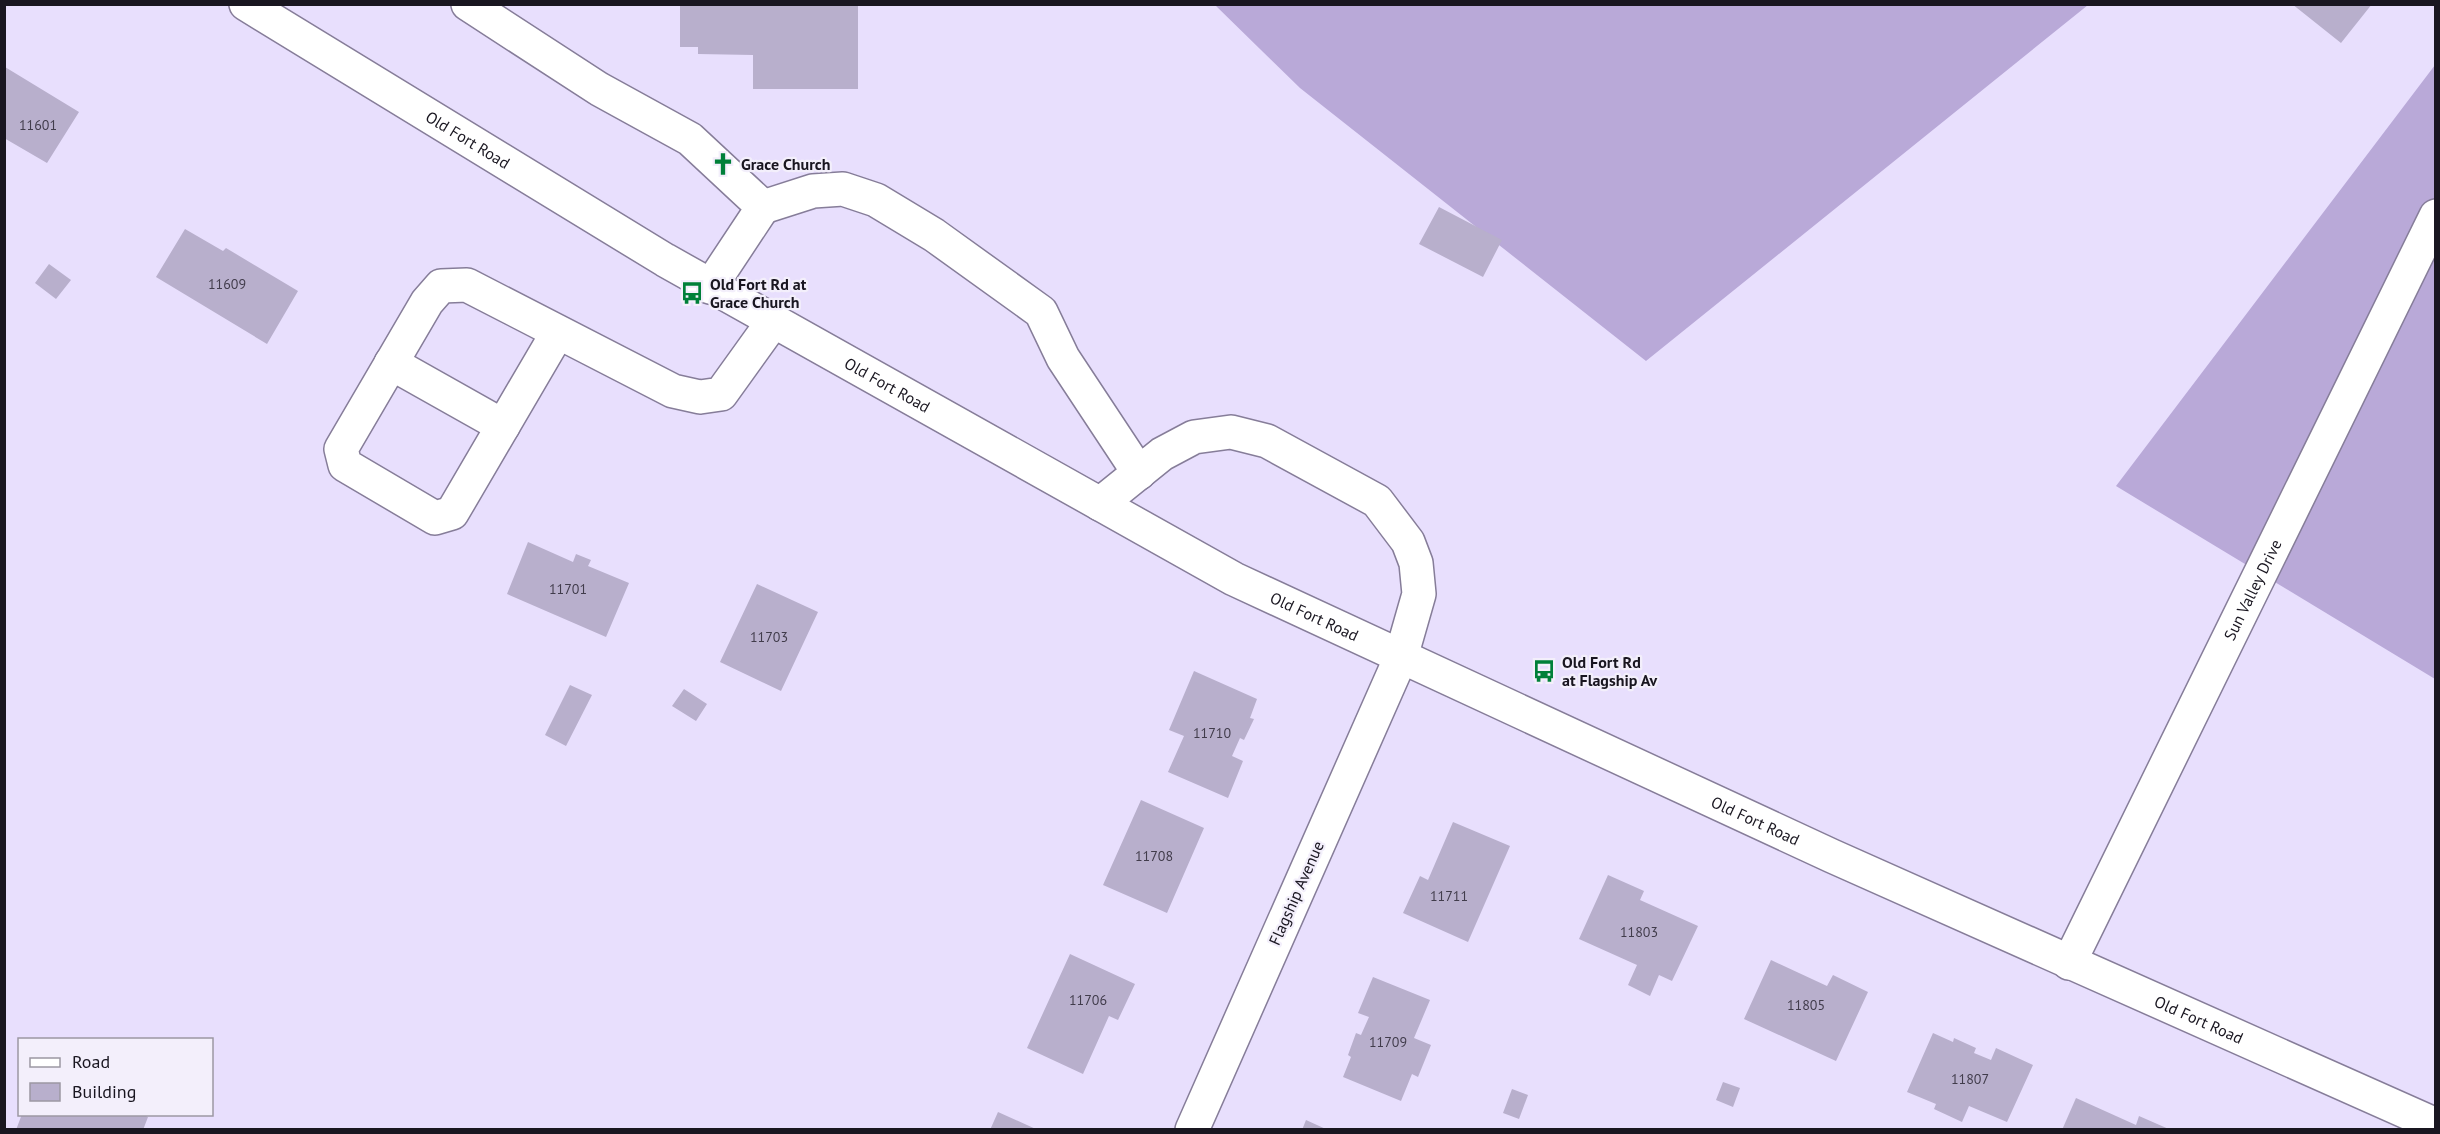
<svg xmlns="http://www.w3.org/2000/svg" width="2440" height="1134" font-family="'PT Sans',sans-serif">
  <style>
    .forest { fill: #b9a9d8 }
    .building { fill: #b8afcc }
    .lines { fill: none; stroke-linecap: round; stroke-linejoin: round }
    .minor-casing { stroke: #867d99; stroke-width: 36 }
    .major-casing { stroke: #867d99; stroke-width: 36 }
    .minor { stroke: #fff; stroke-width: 33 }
    .major { stroke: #fff; stroke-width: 33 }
    .labels { text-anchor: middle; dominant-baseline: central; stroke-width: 4.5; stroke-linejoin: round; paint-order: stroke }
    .number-label { font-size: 14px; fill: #413c4b }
    .street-label { font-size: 16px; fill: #191620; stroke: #f3effb }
    .poi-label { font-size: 16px; font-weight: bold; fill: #191620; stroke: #f3effb; text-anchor: start }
  </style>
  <rect width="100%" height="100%" fill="#e8dffd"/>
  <!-- forest -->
  <path class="forest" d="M1215 5H2088L1646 361 1300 88Z
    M2435 65V679L2116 486Z"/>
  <!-- building -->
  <path class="building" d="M680 4H858V89H753V55L698 54V47H680Z
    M2292 4H2372L2341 43Z
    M5 67 79 112 47 163 4 138Z
    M1439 207 1502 240 1483 277 1419 244Z
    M185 229 223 251 226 248 298 291 267 344 156 277Z
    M49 264 71 280 56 299 35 283Z
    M528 542 573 562 576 554 591 560 588 566 629 583 606 637 507 594Z
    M757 584 818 612 781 691 720 662Z
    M1194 671 1257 699 1250 718 1254 719 1244 740 1240 738 1232 756 1243 761 1228 798 1168 772 1184 736 1169 730Z
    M570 685 592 695 566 746 545 735Z
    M684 689 707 704 696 721 672 706Z
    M1141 800 1204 828 1167 913 1103 885Z
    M1453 822 1510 846 1468 942 1403 913 1420 876 1428 880Z
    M1608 875 1644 891 1640 900 1698 926 1672 981 1659 975 1650 996 1628 985 1637 965 1579 939Z
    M1070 954 1135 984 1118 1020 1109 1016 1083 1074 1027 1048Z
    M1771 960 1827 986 1833 975 1868 992 1836 1061 1744 1019Z
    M1373 977 1430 1000 1414 1038 1431 1045 1418 1077 1412 1074 1401 1101 1343 1077 1351 1057 1348 1055 1356 1033 1361 1035 1369 1017 1358 1013Z
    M1933 1033 1953 1042 1954 1038 1976 1048 1974 1053 1991 1060 1996 1048 2033 1065 2007 1122 1969 1106 1962 1122 1934 1109 1936 1104 1907 1092Z
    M1723 1082 1740 1088 1733 1107 1716 1100Z
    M1512 1089 1528 1095 1519 1119 1503 1113Z
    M2076 1098 2136 1125 2139 1116 2171 1130H2062Z
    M998 1112 1038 1130H990Z
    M22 1114H142L148 1117 143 1130H16Z
    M1306 1120 1328 1130H1302Z"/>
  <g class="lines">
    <!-- minor casing -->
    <g class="minor-casing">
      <g id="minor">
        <path d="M468 4 599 89 690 139 763 207 710 287"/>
        <path d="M763 207 813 191 843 189 876 200 934 235 1041 312 1063 358 1139 473"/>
        <path d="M558 332 452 513 435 518 345 465 341 449 427 302 441 286 467 285 673 391 700 397 721 394 772 323"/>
        <path d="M391 363 503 426"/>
        <path d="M1100 504 1162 454 1194 437 1231 432 1267 441 1377 501 1408 542 1416 563 1419 594 1401 657 1192 1130"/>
        <path id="s1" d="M2069 963 2436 216"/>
      </g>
    </g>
    <!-- major casing -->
    <g class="major-casing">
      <g id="major">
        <path id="s2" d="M246 4 665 260 1234 579 1832 856 2436 1125"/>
      </g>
    </g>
    <!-- minor -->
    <use href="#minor" class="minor"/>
    <!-- major -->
    <use href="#major" class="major"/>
  </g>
  <!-- icons -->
  <defs>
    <g id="church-bare" transform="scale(1.8)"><path d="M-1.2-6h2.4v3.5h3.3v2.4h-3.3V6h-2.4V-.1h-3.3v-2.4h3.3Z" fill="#008039" stroke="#f3effb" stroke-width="2.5" paint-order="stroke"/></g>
    <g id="bus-bare" transform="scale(1.8)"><path d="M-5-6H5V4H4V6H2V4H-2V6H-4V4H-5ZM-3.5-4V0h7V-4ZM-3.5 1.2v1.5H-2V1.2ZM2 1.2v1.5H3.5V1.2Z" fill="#008039" stroke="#f3effb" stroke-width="2.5" paint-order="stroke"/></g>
  </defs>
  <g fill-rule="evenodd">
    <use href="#church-bare" x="723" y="164"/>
    <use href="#bus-bare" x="692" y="293"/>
    <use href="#bus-bare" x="1544" y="671"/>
  </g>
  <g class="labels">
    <!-- number labels -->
    <g class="number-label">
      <text x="38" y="125">11601</text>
      <text x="227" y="284">11609</text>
      <text x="568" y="589">11701</text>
      <text x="769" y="637">11703</text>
      <text x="1212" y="733">11710</text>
      <text x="1154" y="856">11708</text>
      <text x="1449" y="896">11711</text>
      <text x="1639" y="932">11803</text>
      <text x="1088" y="1000">11706</text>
      <text x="1806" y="1005">11805</text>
      <text x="1388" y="1042">11709</text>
      <text x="1970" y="1079">11807</text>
    </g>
    <!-- street labels -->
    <g class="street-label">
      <text stroke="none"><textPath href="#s2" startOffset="260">Old Fort Road</textPath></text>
      <text stroke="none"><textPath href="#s2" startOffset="746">Old Fort Road</textPath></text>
      <text stroke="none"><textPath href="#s1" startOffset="416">Sun Valley Drive</textPath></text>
      <text stroke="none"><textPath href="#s2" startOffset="1232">Old Fort Road</textPath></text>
      <text stroke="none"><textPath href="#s2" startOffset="1718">Old Fort Road</textPath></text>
      <text transform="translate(1296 893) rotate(-66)">Flagship Avenue</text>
      <text stroke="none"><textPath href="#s2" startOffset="2204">Old Fort Road</textPath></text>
    </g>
    <!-- poi labels -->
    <g class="poi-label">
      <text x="741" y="164">Grace Church</text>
      <text x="710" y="284">Old Fort Rd at<tspan x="710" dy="18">Grace Church</tspan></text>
      <text x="1562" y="662">Old Fort Rd<tspan x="1562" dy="18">at Flagship Av</tspan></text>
    </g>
  </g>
  <!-- border -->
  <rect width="2440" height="1134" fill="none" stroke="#191620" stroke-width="12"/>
  <!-- legend -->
  <rect x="18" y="1038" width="195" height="78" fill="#f3effb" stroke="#9c98a3" stroke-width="1.5"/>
  <rect x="30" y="1058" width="30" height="9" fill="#ffffff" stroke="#9c98a3" stroke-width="1.5"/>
  <text x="72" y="1068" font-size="18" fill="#191620">Road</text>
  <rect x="30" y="1083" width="30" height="18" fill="#b8afcc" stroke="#9c98a3" stroke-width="1.5"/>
  <text x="72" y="1098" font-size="18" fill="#191620">Building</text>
</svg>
